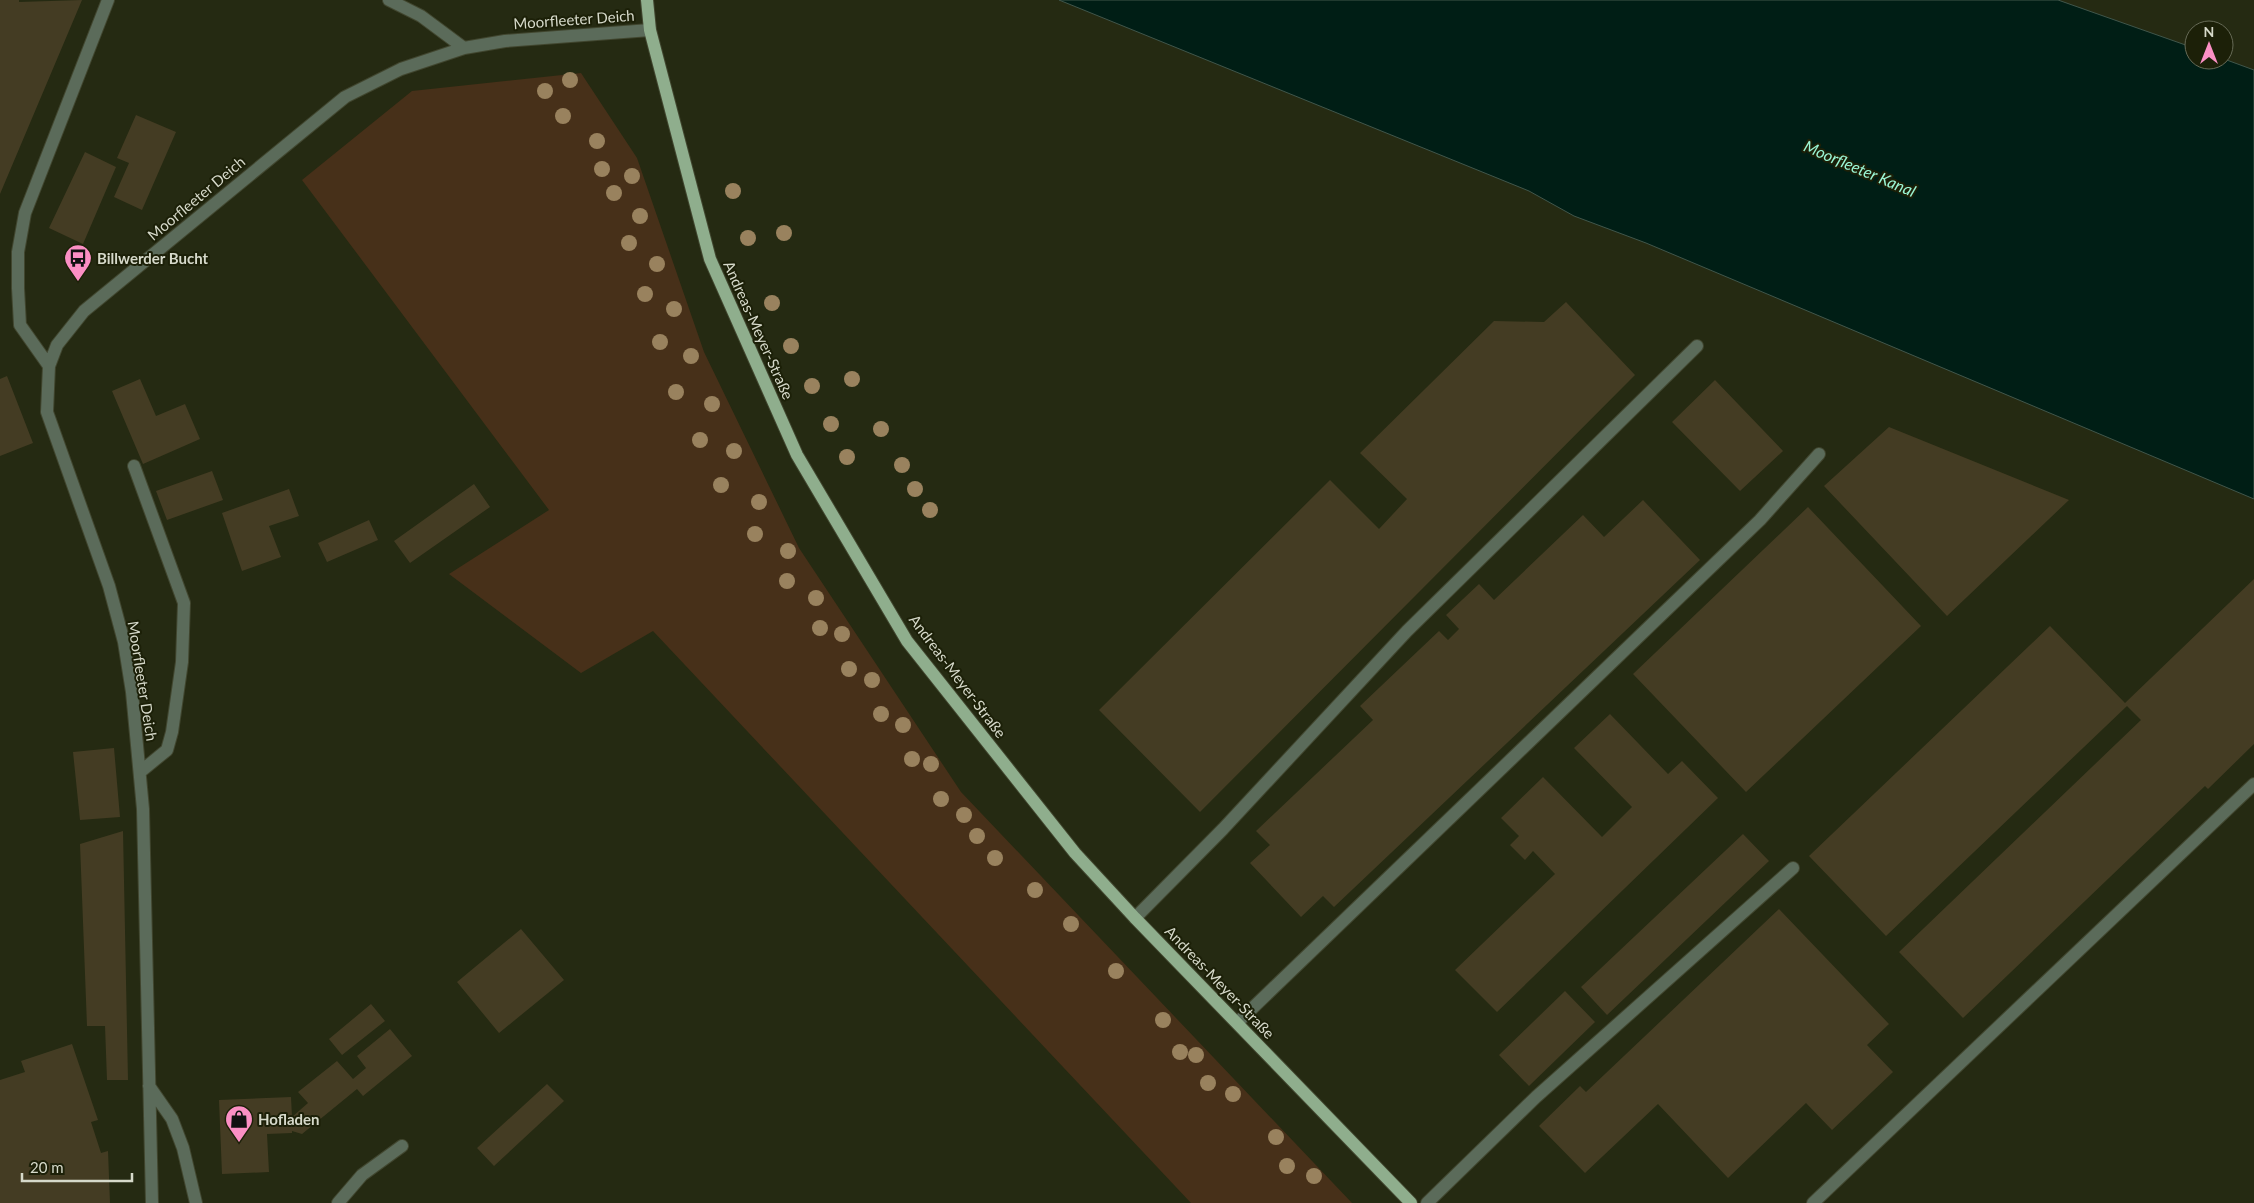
<svg xmlns="http://www.w3.org/2000/svg" width="2254" height="1203" font-family="Lato,sans-serif">
  <style>
    .green { fill: #473019 }
    .water { fill: #001e15; stroke: #40564b }
    .building { fill: #443c23 }
    .lines { fill: none; stroke-linecap: round; stroke-linejoin: round }
    .minor-casing { stroke: #41462f; stroke-width: 14 }
    .major-casing { stroke: #41462f; stroke-width: 14 }
    .minor { stroke: #5b6b5a; stroke-width: 12 }
    .major { stroke: #8fae8d; stroke-width: 12 }
    .tree { fill: #99825e }
    .labels { text-anchor: middle; dominant-baseline: central; stroke-width: 4; stroke-linejoin: round; paint-order: stroke }
    .street-label { font-size: 15px; fill: #d6d9ca; stroke: #1c2008 }
    .poi-label { font-size: 15px; font-weight: bold; fill: #d6d9ca; stroke: #1c2008; text-anchor: start }
    .water-label { font-size: 16px; font-style: italic; fill: #9bf6d5; stroke: #1c2008 }
  </style>
  <rect width="100%" height="100%" fill="#252a12"/>
  <!-- green -->
  <path class="green" d="M581 73 637 158 704 352 799 548 961 792 1352 1203H1191L653 631 581 673 449 574 549 510 302 180 412 91Z"/>
  <!-- water -->
  <path class="water" d="M1059 0H2058L2194 48V60L2224 59 2254 70V499L1646 243 1574 216 1529 191Z"/>
  <!-- building -->
  <path class="building" d="M0 0H19V2L82 0 0 194Z
    M136 115 176 132 142 210 114 197 129 163 117 158Z
    M85 152 116 167 83 244 49 228Z
    M1566 302 1635 375 1200 812 1099 710 1330 480 1379 529 1407 499 1360 453 1494 321 1544 322Z
    M7 376 33 443 0 456V379Z
    M140 379 156 416 185 404 200 439 143 464 112 391Z
    M1715 380 1783 451 1740 491 1672 422Z
    M1889 427 2069 500 1947 616 1824 486Z
    M212 471 223 500 167 520 156 491Z
    M474 484 490 507 410 563 394 541Z
    M289 489 299 516 269 526 281 557 242 571 222 513Z
    M1643 500 1700 560 1334 907 1323 896 1301 917 1250 863 1270 845 1256 831 1373 720 1360 706 1439 631 1448 640 1459 629 1446 615 1479 584 1494 600 1583 515 1604 537Z
    M1808 507 1921 626 1746 792 1633 674Z
    M369 520 378 540 327 562 318 543Z
    M2254 579V744L2208 789 2205 786 1963 1018 1899 952 2141 720 2127 706 1886 936 1809 856 2050 626 2125 703Z
    M1610 714 1668 774 1682 761 1718 798 1497 1012 1455 970 1555 874 1533 851 1525 860 1510 845 1519 836 1501 818 1543 777 1602 837 1632 807 1574 748Z
    M114 748 120 817 80 820 73 752Z
    M123 831 128 1080H107L105 1026H87L80 844Z
    M1743 834 1769 861 1607 1015 1581 987Z
    M1779 909 1889 1024 1867 1045 1893 1072 1832 1130 1806 1103 1728 1178 1658 1104 1585 1173 1539 1126 1580 1086 1586 1092Z
    M521 929 564 980 499 1033 457 982Z
    M1565 991 1595 1022 1529 1086 1499 1055Z
    M371 1004 385 1021 342 1055 329 1039Z
    M390 1029 412 1056 363 1096 357 1089 302 1134 292 1131V1133L267 1134 269 1172 222 1174 219 1100 291 1097 292 1117 308 1103 298 1092 337 1061 353 1079 366 1068 357 1056Z
    M72 1044 98 1120 91 1122 101 1153 108 1151 110 1203H0V1080L25 1072 21 1061Z
    M547 1084 564 1101 494 1166 477 1148Z"/>
  <g class="lines">
    <!-- minor casing -->
    <g class="minor-casing">
      <path id="minor" d="M389 0 421 16 464 48
        M49 366 20 325 18 288V252L25 213 108 0
        M134 466 184 603 182 662 172 732 167 750 140 772
        M1135 918 1223 829 1407 631 1697 346
        M1238 1022 1760 520 1819 454
        M149 1086 172 1119 183 1148 196 1203
        M152 1203 143 809 132 692 124 642 109 586 47 412 49 366 57 345 84 311 345 97 401 69 464 48 505 41 650 30
        M338 1203 362 1175 402 1146
        M1427 1203 1536 1097 1793 868
        M1813 1203 2254 784"/>
    </g>
    <!-- major casing -->
    <g class="major-casing">
      <path id="major" d="M647 0 650 30 710 259 797 455 907 641 1075 853 1135 918 1411 1203"/>
    </g>
    <!-- minor -->
    <use href="#minor" class="minor"/>
    <!-- major -->
    <use href="#major" class="major"/>
  </g>
  <!-- trees -->
  <g class="tree">
    <circle cx="570" cy="80" r="8"/>
    <circle cx="545" cy="91" r="8"/>
    <circle cx="563" cy="116" r="8"/>
    <circle cx="597" cy="141" r="8"/>
    <circle cx="602" cy="169" r="8"/>
    <circle cx="632" cy="176" r="8"/>
    <circle cx="733" cy="191" r="8"/>
    <circle cx="614" cy="193" r="8"/>
    <circle cx="640" cy="216" r="8"/>
    <circle cx="784" cy="233" r="8"/>
    <circle cx="748" cy="238" r="8"/>
    <circle cx="629" cy="243" r="8"/>
    <circle cx="657" cy="264" r="8"/>
    <circle cx="645" cy="294" r="8"/>
    <circle cx="772" cy="303" r="8"/>
    <circle cx="674" cy="309" r="8"/>
    <circle cx="660" cy="342" r="8"/>
    <circle cx="791" cy="346" r="8"/>
    <circle cx="691" cy="356" r="8"/>
    <circle cx="852" cy="379" r="8"/>
    <circle cx="812" cy="386" r="8"/>
    <circle cx="676" cy="392" r="8"/>
    <circle cx="712" cy="404" r="8"/>
    <circle cx="831" cy="424" r="8"/>
    <circle cx="881" cy="429" r="8"/>
    <circle cx="700" cy="440" r="8"/>
    <circle cx="734" cy="451" r="8"/>
    <circle cx="847" cy="457" r="8"/>
    <circle cx="902" cy="465" r="8"/>
    <circle cx="721" cy="485" r="8"/>
    <circle cx="915" cy="489" r="8"/>
    <circle cx="759" cy="502" r="8"/>
    <circle cx="930" cy="510" r="8"/>
    <circle cx="755" cy="534" r="8"/>
    <circle cx="788" cy="551" r="8"/>
    <circle cx="787" cy="581" r="8"/>
    <circle cx="816" cy="598" r="8"/>
    <circle cx="820" cy="628" r="8"/>
    <circle cx="842" cy="634" r="8"/>
    <circle cx="849" cy="669" r="8"/>
    <circle cx="872" cy="680" r="8"/>
    <circle cx="881" cy="714" r="8"/>
    <circle cx="903" cy="725" r="8"/>
    <circle cx="912" cy="759" r="8"/>
    <circle cx="931" cy="764" r="8"/>
    <circle cx="941" cy="799" r="8"/>
    <circle cx="964" cy="815" r="8"/>
    <circle cx="977" cy="836" r="8"/>
    <circle cx="995" cy="858" r="8"/>
    <circle cx="1035" cy="890" r="8"/>
    <circle cx="1071" cy="924" r="8"/>
    <circle cx="1116" cy="971" r="8"/>
    <circle cx="1163" cy="1020" r="8"/>
    <circle cx="1180" cy="1052" r="8"/>
    <circle cx="1196" cy="1055" r="8"/>
    <circle cx="1208" cy="1083" r="8"/>
    <circle cx="1233" cy="1094" r="8"/>
    <circle cx="1276" cy="1137" r="8"/>
    <circle cx="1287" cy="1166" r="8"/>
    <circle cx="1314" cy="1176" r="8"/>
  </g>
  <!-- icons -->
  <defs>
    <g id="bus-pin" transform="scale(1.4375)"><path d="M0 17L-7.5 6A9.5 9.5 0 1 1 7.5 6Z" fill="#fb8fc4" stroke="#1c2008"/><path d="M-5-6H5V4H4V6H2V4H-2V6H-4V4H-5ZM-3.5-4V0h7V-4ZM-3.5 1.2v1.5H-2V1.2ZM2 1.2v1.5H3.5V1.2Z" fill="#111"/></g>
    <g id="shop-pin" transform="scale(1.4375)"><path d="M0 17L-7.5 6A9.5 9.5 0 1 1 7.5 6Z" fill="#fb8fc4" stroke="#1c2008"/><path d="M-5-2.5h2.3a2.7 3.5 0 0 1 5.4 0H5L5.5 6h-11ZM-1.5-2.5h3a1.5 2.3 0 0 0-3 0Z" fill="#111"/></g>
  </defs>
  <g fill-rule="evenodd">
    <use href="#bus-pin" x="78" y="258"/>
    <use href="#shop-pin" x="239" y="1119"/>
  </g>
  <g class="labels">
    <!-- street labels -->
    <g class="street-label">
      <text transform="translate(574 19) rotate(-4)">Moorfleeter Deich</text>
      <text transform="translate(196 198) rotate(-40)">Moorfleeter Deich</text>
      <text transform="translate(759 330) rotate(66)">Andreas-Meyer-Straße</text>
      <text transform="translate(958 676) rotate(53)">Andreas-Meyer-Straße</text>
      <text transform="translate(143 681) rotate(81)">Moorfleeter Deich</text>
      <text transform="translate(1220 982) rotate(46)">Andreas-Meyer-Straße</text>
    </g>
    <!-- poi labels -->
    <g class="poi-label">
      <text x="97" y="258">Billwerder Bucht</text>
      <text x="258" y="1119">Hofladen</text>
    </g>
    <!-- water labels -->
    <g class="water-label">
      <text transform="translate(1860 168) rotate(23)">Moorfleeter Kanal</text>
    </g>
  </g>
  <!-- north arrow -->
  <g transform="translate(2209 45)"><circle r="24" fill="#1c2008" stroke="#666a56"/>
  <path d="M0-4L9 19L0 12L-9 19Z" fill="#fb8fc4"/>
  <text y="-8" font-size="14" font-weight="bold" text-anchor="middle" fill="#d6d9ca">N</text>
  </g>
  <!-- scale -->
  <path d="M22 1173v8h110v-8" fill="none" stroke="#d6d9ca" stroke-width="2.5"/>
  <text x="30" y="1173" font-size="15" fill="#d6d9ca" stroke="#1c2008" stroke-width="4" paint-order="stroke">20 m</text>
</svg>
